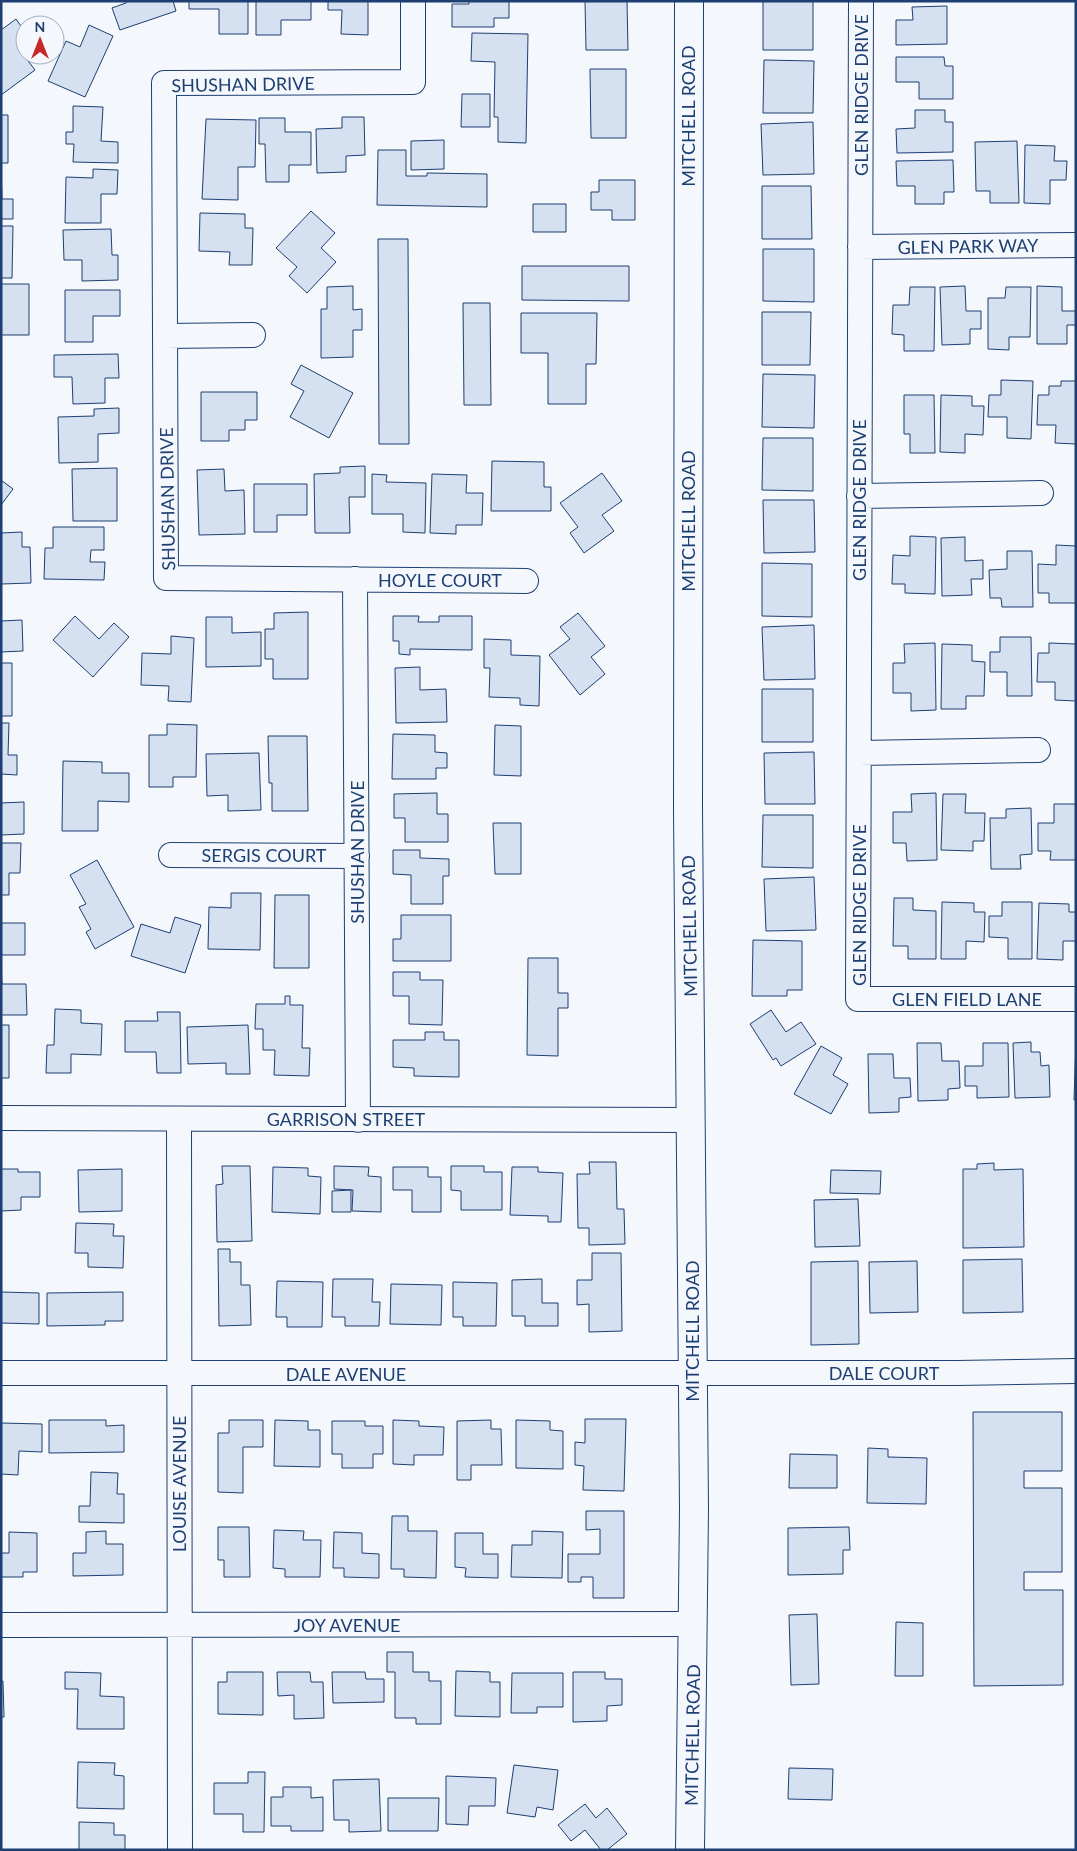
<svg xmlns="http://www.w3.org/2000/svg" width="1077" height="1851" font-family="Lato,sans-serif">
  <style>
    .building { fill: #d5e0f0; stroke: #1d3f73 }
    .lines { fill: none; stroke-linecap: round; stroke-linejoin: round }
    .minor-casing { stroke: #1d3f73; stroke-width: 26 }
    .major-casing { stroke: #1d3f73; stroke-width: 30 }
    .minor { stroke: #f4f7fb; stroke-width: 24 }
    .major { stroke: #f4f7fb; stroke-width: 28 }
    .labels { text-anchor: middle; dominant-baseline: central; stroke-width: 4; stroke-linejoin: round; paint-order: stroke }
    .street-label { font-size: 18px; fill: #1d3f73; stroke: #f4f7fb }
  </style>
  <rect width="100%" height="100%" fill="#f4f7fb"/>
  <!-- building -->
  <path class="building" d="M126 1H173L176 11 120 30 112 8 126 3Z
    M189 1H248V34H219V9H189Z
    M256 1H311V20H281V35H256Z
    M328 1H368V35L341 34 342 10H328Z
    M469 1H509V18H494V27H452V4H469Z
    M585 1H627L628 50H586Z
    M763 1H813V50H763Z
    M947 6V44L896 45V20H913L912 7Z
    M16 19 25 32V44L19 49 35 70 1 95V30Z
    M89 25 113 36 85 97 48 81 66 41 80 47Z
    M472 33 528 34 526 143 498 142V117H494L495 62 471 61Z
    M896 57H944L945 66H953V99H919V82H896Z
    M764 60 814 61 813 113H763Z
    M590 69H626V138H591Z
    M462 94H490V127H461Z
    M73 106 103 107 101 141 118 142V163L73 162 74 144H66V132H73Z
    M915 110H945V122H953V152L897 153 896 129 915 128Z
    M1 115H8V163H1Z
    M342 117H364L365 155 346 156V172L317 173 316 129 342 128Z
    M259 118H285V132H311V165H289V182H266L265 144H259Z
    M206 119 256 120 255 167H238V200L202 199Z
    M813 122 814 174 763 175 761 124Z
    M444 140V169L411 170V141Z
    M1017 141 1019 203H990V191H976L975 142Z
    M1025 145 1055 146 1054 161H1067L1066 180H1050V204L1024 203Z
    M378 150H406V176H427V173L487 174V207L377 205Z
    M953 160 954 192H944V204H915V186H897L896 161Z
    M1 167 2 199H13V219H1Z
    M93 169 118 170 117 194H101V223H65L66 177 93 178Z
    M599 180H635V220H612V210H591V192H599Z
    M762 186H811L812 239H762Z
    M533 204H566V232H533Z
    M311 211 335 233 321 248 336 262 307 293 289 276 297 267 276 248Z
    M200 213 245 214V228H253L252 265H229L230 252 199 251Z
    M1 226H13L12 278H1Z
    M111 229 112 255H118V280L82 281V260H64L63 230Z
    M378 239H408L409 444H379Z
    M763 249H814V302L763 301Z
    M522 266H629V301L522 300Z
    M1 284H29V335H1Z
    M353 286V310L362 309V330H353V357L321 358V309H327V287Z
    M965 286 966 311H981V329H970V344L942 345 940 287Z
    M1037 286 1062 287V311H1076V325H1067V344H1037Z
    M910 287H935L934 351H904V335L892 334 893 305H909Z
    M1006 287H1031L1030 337H1009V350L988 349V298H1005Z
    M65 290H120V316H93V342H65Z
    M463 303H490L491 405H464Z
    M762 312H811L810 365H762Z
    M521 313H597L596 364H586V404H548V353H521Z
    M118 354 119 378H105V403L73 404 72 377H54V355Z
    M301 365 353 393 329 438 290 417 304 391 291 384Z
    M763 374 815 375 814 428 762 427Z
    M1001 380 1033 381 1031 439 1007 438V417H988L989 395H1001Z
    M1061 381H1076V444L1055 443 1056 425H1037L1038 395H1049V386H1061Z
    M201 392H257V420H245V430H229V441H201Z
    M904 395H934L935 453H910V434H904Z
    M941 395 972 396V406H984L983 435 965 434V453L940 452Z
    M119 408V433L98 434V462L59 463 58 417 94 416V409Z
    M763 438H813V491L762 490Z
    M492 461 544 462V487H551V511H491Z
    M365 466V497H349L350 533H315L314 474 340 473V467Z
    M117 468V521H73L72 469Z
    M224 469 225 491 244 490 245 534 199 535 197 470Z
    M602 473 622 501 602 515 614 531 584 553 570 533 578 527 560 503Z
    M372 474 387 475 386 482 426 483 425 533 403 532V514H372Z
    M432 474 467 475 466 493H483L482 525H456V534L430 533Z
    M1 480 13 489 1 505Z
    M254 484H307V515H277V532H254Z
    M763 500H814L815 552 764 553Z
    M53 527H104V550H91L90 562H105L104 580 44 579 45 548H53Z
    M22 532V547H30L31 583 1 584V533Z
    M910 536 936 537 935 594 905 593V584H892L893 555 910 556Z
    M965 537V561L983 560V579H971L972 595 942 596 941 538Z
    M1056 545 1076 546V603H1049V593H1038V564L1056 565Z
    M1007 551H1032L1033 607H1002L1001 598H990L989 570 1007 569Z
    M762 563 812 564V617L762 616Z
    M308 612V679H273V659H265V629H274V613Z
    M578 613 605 646 591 657 605 674 580 695 549 655 570 639 560 627Z
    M75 616 99 639 114 623 129 637 93 677 53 640Z
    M393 616H419L418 622H439V616H472V650L410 649V655L399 654V641H393Z
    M206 617H232V633L261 632V666L206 667Z
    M22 620 23 651 1 652V621Z
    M814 625 815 679 764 680 762 627Z
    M171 636 194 638 191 702 168 701 169 686 141 685 142 653 171 654Z
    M1000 637H1031L1032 696H1007V672H990V652H1000Z
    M484 639 511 640V655L540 656 539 706 520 705V698L489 697 490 668H484Z
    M935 643 936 710 911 711V693H893V663H905L904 644Z
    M1049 643 1076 644V701L1055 700V682H1037L1038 653H1049Z
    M942 644 972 645V661L985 662 984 696H966V709H941Z
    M1 663H12V716H1Z
    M420 667V690L446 689 447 722 396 723 395 668Z
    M762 689H813V742H762Z
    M1 723H9L8 755H17V775L1 774Z
    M167 724 197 725 196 777H173V787H149V735H167Z
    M495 725 521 726V776L494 775Z
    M393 734 435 735V752L447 753V768H436V779H392Z
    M268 736H307L308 811H272V783H269Z
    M814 752 815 804H765L764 753Z
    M259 753 261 810 228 811V795L207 796 206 754Z
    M63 761 102 762V773H129V802L98 801V831H62Z
    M437 793V814H448V842H405V818H394V794Z
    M936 793 937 860 907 861 906 843H893V812H912L911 794Z
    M943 794H966L965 813H985L984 841H973V851L941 850Z
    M24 802V834L1 835V803Z
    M1054 804H1076V860H1050L1051 851H1038V823H1054Z
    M1031 808 1032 854 1020 855 1021 869H991L990 818H1006V809Z
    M763 815H813V868L762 867Z
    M493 823H521V874H495Z
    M1 843H21L20 873H9V895H1Z
    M393 850H420V858L449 859V876H443V904H411V875L393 874Z
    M97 860 134 927 95 949 86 932 91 929 79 907 86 904 70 875Z
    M814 877 816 930 766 931 764 879Z
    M231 893H261L260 950 208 949 209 907 231 908Z
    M275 895H309V968H274Z
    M894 898H913V910L936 911V959H908V946H893Z
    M942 902 974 903V912H985L984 942 966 941V959H941Z
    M1002 902H1032V959H1008V938L989 937V916H1002Z
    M1039 903 1069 904V912H1076V941H1063V960L1037 959Z
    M401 915H451V961H393V939H401Z
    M175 917 201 925 185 973 131 956 141 924 170 933Z
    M1 923H25V955H1Z
    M753 940 802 941V990H787V996H752Z
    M528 958H558V993H568V1008H558V1056L527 1055Z
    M1 962 2 984H26L27 1015H1Z
    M393 972H420V980H443L442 1025 409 1024V996H393Z
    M285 996H290V1005H303L302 1048H310L309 1076 274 1075 275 1050H263V1029H255L256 1004H285Z
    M55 1009 81 1010V1023L102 1024 101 1055 71 1054V1073H46L47 1045H54Z
    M771 1010 786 1032 801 1022 816 1044 781 1066 776 1058 773 1060 750 1024Z
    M157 1012H180L181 1073H157L156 1052H125V1021H158Z
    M1 1025H9V1078H1Z
    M248 1025 250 1074H226V1063L188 1064 187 1027Z
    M425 1032H444V1040H459V1077L414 1076V1068L393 1067V1040H425Z
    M1076 1041V1100H1074Z
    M1031 1042V1052H1040L1041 1066 1049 1065 1050 1097 1015 1098 1013 1043Z
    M917 1043H941L942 1061H959L960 1088 948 1089V1100L918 1101Z
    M983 1043H1008L1009 1097 977 1098V1086H965V1066H983Z
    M821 1046 842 1058 833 1075 848 1084 831 1114 794 1094Z
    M868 1054H893L894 1078H910L911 1097 899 1098V1112L869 1113Z
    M589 1162H616L617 1209H624L625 1244 589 1245V1228H578L577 1174H590Z
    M994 1163V1170L1023 1169 1024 1247 963 1248V1169H977V1164Z
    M222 1166H250L252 1241 217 1242 216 1185 223 1184Z
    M334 1166 369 1167 368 1176 381 1177V1212L352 1211 353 1190 334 1189Z
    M451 1166H484V1172H502V1210H461V1191L451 1190Z
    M273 1167 308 1168V1176L321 1177 320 1214 272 1212Z
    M393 1167H428V1177H441V1212H412V1190H393Z
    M512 1167H538V1172L563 1173 561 1222H548V1216L510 1215Z
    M1 1169H18V1172H40V1197H21V1210L1 1211Z
    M122 1169V1211L79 1212 78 1170Z
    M831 1170 881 1171 880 1194 830 1193Z
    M351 1190V1212H332V1191Z
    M858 1199 860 1246 815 1247 814 1200Z
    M76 1223 114 1224 113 1236H124L123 1268 88 1267V1253H75Z
    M218 1249H230V1262H241V1285H250L251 1325 219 1326Z
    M592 1253H621L622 1331 589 1332V1304L577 1305V1280H592Z
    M1022 1259 1023 1312 963 1313V1260Z
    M858 1261 859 1344 811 1345V1262Z
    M917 1261 918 1312 870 1313 869 1262Z
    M333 1279H373L372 1302H380L379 1326H345V1317H332Z
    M542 1279V1303H558V1326H525V1316H512V1280Z
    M277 1281 323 1282 322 1327H287V1317H276Z
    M453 1282 497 1283 496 1326H463V1317H453Z
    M391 1284 442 1285 441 1325 390 1324Z
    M1 1292 39 1293V1324L1 1323Z
    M123 1292V1321H105V1325L47 1326V1293Z
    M973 1412H1062V1471H1024V1488H1062V1572H1024V1590H1063V1685L974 1686Z
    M585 1419H626L624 1491 583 1490 584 1466 575 1465V1442L585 1443Z
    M49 1420H106V1426L124 1425V1452L49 1453Z
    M229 1420H263V1447H243V1493L218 1492V1433H229Z
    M275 1420 308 1421V1430H320V1467L274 1466Z
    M393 1420 419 1421V1426L444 1427 443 1455H414V1465L393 1464Z
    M491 1420V1429H501L502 1465H471V1480H457V1421Z
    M516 1420 550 1421V1430L563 1431V1469L516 1468Z
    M332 1421H365V1426H383V1454H373V1468H342V1454H332Z
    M1 1423 42 1424V1452L19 1451 18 1475 1 1474Z
    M868 1448 888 1449V1457L927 1458 926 1504 867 1503Z
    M790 1454 837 1455V1488H789Z
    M91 1472 118 1473 117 1494H124V1523L79 1522V1506H90Z
    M586 1511H624V1598H593V1577H581V1582H568V1554H600V1529L586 1530Z
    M392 1516H408V1531H437L436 1578 404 1577V1569H391Z
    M218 1527H249L250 1577H224V1560H218Z
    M849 1527 850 1550H843V1574L788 1575V1528Z
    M274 1530 304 1531 303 1540H321L320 1577H285V1569L273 1568Z
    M106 1531V1544H123V1575L73 1576V1553H86V1532Z
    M532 1531 563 1532 562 1578 511 1577 512 1545H532Z
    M9 1532 37 1533V1572H23V1577H1V1553H9Z
    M334 1532 362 1533V1553L379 1554V1578L344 1577V1568H333Z
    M455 1533H483V1554H498V1578L465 1577 466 1568 455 1567Z
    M817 1614 819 1684 791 1685 789 1615Z
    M896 1622 923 1623V1676H895Z
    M387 1652H413V1672H429V1681H441V1724H416V1718H395V1672H387Z
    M456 1671 490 1672V1682H500V1717L455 1716Z
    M65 1672 101 1673 100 1696 124 1697V1729H77L78 1689H65Z
    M227 1672H263V1715L218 1714V1682H227Z
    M277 1672H310L311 1682H323L324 1718 294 1719V1695L278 1696Z
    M332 1672H365L366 1679H384V1702L333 1703Z
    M573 1672H605V1679H622V1705L607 1706V1721L573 1722Z
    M512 1673H563V1707H537V1713H511Z
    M1 1681H3L4 1717H1Z
    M78 1762 115 1763 114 1775 124 1776V1809L77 1808Z
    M514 1765 558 1770 553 1810 537 1807 535 1817 507 1813Z
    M789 1768 833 1769 832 1800 788 1799Z
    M248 1772H265L264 1832H243V1814H214V1783H248Z
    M446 1776 496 1778 495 1806H469L468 1825 446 1824Z
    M379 1779 381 1831 349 1832V1820H334L333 1780Z
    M283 1787H311V1798L323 1797V1831H291V1826H271V1797H283Z
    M388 1798H439L438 1831H388Z
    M585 1804 596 1818 607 1808 627 1834 607 1850H601L585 1830 571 1841 558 1825Z
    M79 1822 114 1823V1835H125V1850H79Z"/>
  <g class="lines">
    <!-- minor casing -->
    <g class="minor-casing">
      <path id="minor" d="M413 1V82L164 83 166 578 526 581
        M861 1 858 999H1076
        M860 247 1076 245
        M165 336 253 335
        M859 496 1041 493
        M355 579 358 1120
        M859 753 1038 750
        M171 855 357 856
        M1 1118 692 1120
        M179 1119 180 1850
        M1 1373H957L1076 1371
        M1 1625 693 1624"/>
    </g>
    <!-- major casing -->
    <g class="major-casing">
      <path id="major" d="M689 1 688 809 694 1509 690 1850"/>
    </g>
    <!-- minor -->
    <use href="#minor" class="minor"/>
    <!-- major -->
    <use href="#major" class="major"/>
  </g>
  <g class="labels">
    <!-- street labels -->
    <g class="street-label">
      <text transform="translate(243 84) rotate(-1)">SHUSHAN DRIVE</text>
      <text transform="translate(861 95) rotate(-90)">GLEN RIDGE DRIVE</text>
      <text transform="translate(688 116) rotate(-90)">MITCHELL ROAD</text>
      <text transform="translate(968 246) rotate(-1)">GLEN PARK WAY</text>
      <text transform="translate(167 499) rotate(-91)">SHUSHAN DRIVE</text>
      <text transform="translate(859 500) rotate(-90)">GLEN RIDGE DRIVE</text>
      <text transform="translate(688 521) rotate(-90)">MITCHELL ROAD</text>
      <text x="440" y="580">HOYLE COURT</text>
      <text transform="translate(357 852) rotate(-90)">SHUSHAN DRIVE</text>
      <text x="264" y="855">SERGIS COURT</text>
      <text transform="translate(859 905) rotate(-90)">GLEN RIDGE DRIVE</text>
      <text transform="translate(689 926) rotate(-91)">MITCHELL ROAD</text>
      <text x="967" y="999">GLEN FIELD LANE</text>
      <text x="346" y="1119">GARRISON STREET</text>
      <text transform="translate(692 1331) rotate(-90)">MITCHELL ROAD</text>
      <text x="884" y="1373">DALE COURT</text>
      <text x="346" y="1374">DALE AVENUE</text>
      <text transform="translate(179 1484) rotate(-90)">LOUISE AVENUE</text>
      <text x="347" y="1625">JOY AVENUE</text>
      <text transform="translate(692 1735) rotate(-89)">MITCHELL ROAD</text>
    </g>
  </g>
  <!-- border -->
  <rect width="1077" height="1851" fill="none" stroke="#1d3f73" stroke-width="5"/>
  <!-- north arrow -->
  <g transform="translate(40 40)"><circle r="24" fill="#f4f7fb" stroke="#9eadc5"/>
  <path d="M0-4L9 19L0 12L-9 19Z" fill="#c62828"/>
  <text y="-8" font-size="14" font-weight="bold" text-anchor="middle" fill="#1d3f73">N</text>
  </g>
</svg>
